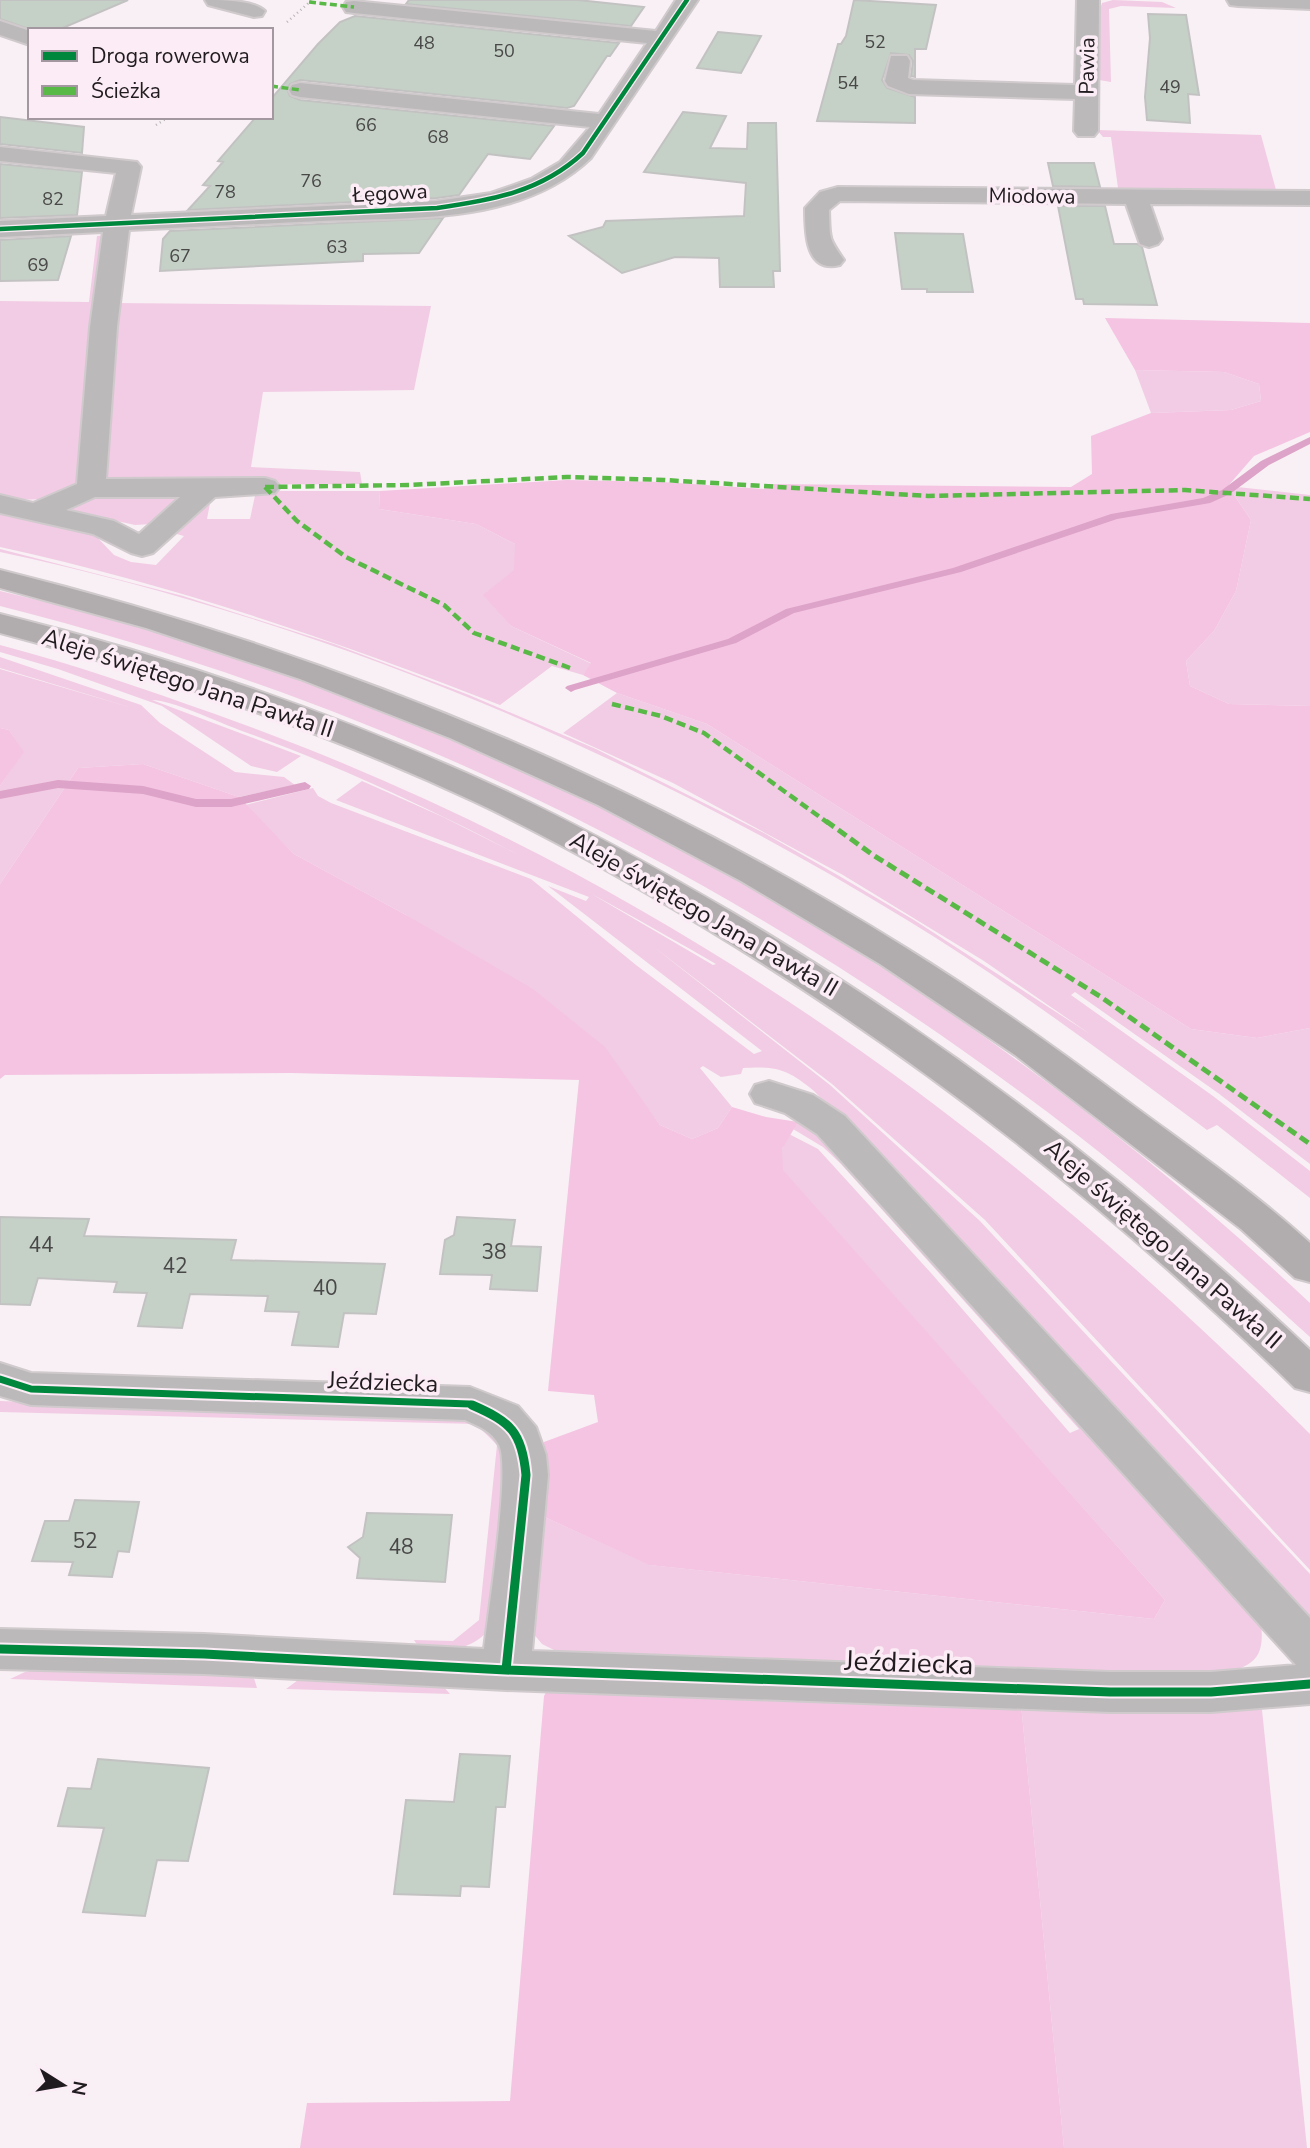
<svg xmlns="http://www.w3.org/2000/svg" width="1310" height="2148" font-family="'Nunito Sans',sans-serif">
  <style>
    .green { fill: #f2cce4 }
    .forest { fill: #f4c4e2 }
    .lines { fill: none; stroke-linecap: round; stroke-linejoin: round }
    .stream { fill: #dda3c8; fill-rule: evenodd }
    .building { fill: #c5d1c7; stroke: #c3c2c2; stroke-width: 2 }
    .minor-casing { stroke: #d0cacd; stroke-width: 4 }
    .highway-casing { stroke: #d0cacd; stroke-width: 4 }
    .path { stroke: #b7b3b5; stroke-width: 2.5; stroke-dasharray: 1 3.5; stroke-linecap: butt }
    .minor { fill: #bcb9bb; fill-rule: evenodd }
    .highway { fill: #b1acae; fill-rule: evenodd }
    .quiet-far2 { stroke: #58b947; stroke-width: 3.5; stroke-dasharray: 7 3.5; stroke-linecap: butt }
    .quiet-far1 { stroke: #58b947; stroke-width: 4.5; stroke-dasharray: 9 4.5; stroke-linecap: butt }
    .quiet { stroke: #58b947; stroke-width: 5; stroke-dasharray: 10 5; stroke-linecap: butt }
    .cycleway-far2-casing { stroke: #fbecf5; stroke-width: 7 }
    .cycleway-far1-casing { stroke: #fbecf5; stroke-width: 11 }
    .cycleway-casing { stroke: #fbecf5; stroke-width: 13 }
    .cycleway-far2 { stroke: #00873e; stroke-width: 4.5 }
    .cycleway-far1 { stroke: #00873e; stroke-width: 7 }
    .cycleway { stroke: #00873e; stroke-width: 9 }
    .labels { text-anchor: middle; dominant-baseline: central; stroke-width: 7; stroke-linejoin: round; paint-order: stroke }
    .far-number-label { font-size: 18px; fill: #494848 }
    .far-street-label { font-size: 21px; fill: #201b1e; stroke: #fbecf5 }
    .number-label { font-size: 21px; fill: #494848 }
    .street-label { font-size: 24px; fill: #201b1e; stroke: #fbecf5 }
    .near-street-label { font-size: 28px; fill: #201b1e; stroke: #fbecf5 }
  </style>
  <rect width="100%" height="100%" fill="#f8f0f4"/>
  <!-- green -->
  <path class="green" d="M1113 0 1162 2 1176 8 1121 6 1109 9 1111 82 1099 80 1097 18 1102 3Z
    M1097 130 1261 135 1276 190H1310V194L853 190V186L1118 188 1111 137H1103Z
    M107 235 84 475C65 501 29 503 0 496V301L89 302 97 236Z
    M113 303 431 306 414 390 263 392 251 467 360 472 362 484 110 485 96 477Z
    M1135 370 1224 372 1259 384 1261 401 1231 410 1151 413Z
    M1228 486 1310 495V706L1229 704 1190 686 1186 661 1214 631 1236 591 1251 520Z
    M256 491H380L379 509 476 524 515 544V570L484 595 511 626 592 664 583 675 552 666 500 705C337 641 171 584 0 547V512L94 534 114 555 131 562 156 565 184 536 173 533 211 498 207 519H250Z
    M94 492H197L151 524 135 525 58 508Z
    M0 549 183 596 334 644 469 695 596 749 764 833 841 877 914 920 1090 1034 984 961 843 875 673 783 563 733 617 693 707 724 1191 1029 1257 1038 1310 1028V1164L1218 1093 1075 992 1071 995 1213 1096 1310 1171V1198L1217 1125 1207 1130C1109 1057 1012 984 907 920 629 750 320 620 0 552Z
    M0 591C489 703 946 960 1310 1303V1337C1235 1269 1160 1199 1080 1137 751 883 403 708 0 606Z
    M0 645C73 664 144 689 215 714 641 865 993 1116 1310 1434V1570L985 1220 832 1084 650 944 830 1085 980 1221 1310 1574V1620L814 1091C787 1069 777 1066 743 1068L741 1074 721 1077 703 1066 700 1068 732 1107 718 1128 692 1139 660 1125 640 1098 406 915 294 854 245 805 313 788 318 796 331 803 531 879 636 965 754 1054 762 1051 548 886 586 901 589 897 336 800 362 781 443 817 561 876 713 965 716 964C562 876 409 791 242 731 220 723 172 700 152 700L301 756 277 772 251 766 162 706 58 669 0 652Z
    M0 657 141 705 160 723 235 772 284 777 295 785 239 797 143 764 78 768 0 884V786L23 752 9 730 0 728V669L136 709 0 668Z
    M798 1122 828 1140 1260 1617C1268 1665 1249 1667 1207 1677L562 1654 542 1644 532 1632 536 1513 650 1565 1154 1619 1165 1600 782 1170V1149L789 1134 818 1149 931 1273 1070 1433 1079 1429 841 1164 823 1147 793 1129Z
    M0 1401 469 1416 492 1427 511 1476 488 1631C468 1652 448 1650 420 1649L414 1640 453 1641 479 1620 497 1445 476 1424 0 1412Z
    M56 1666 253 1675 257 1688 10 1679 25 1672Z
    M298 1680 442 1685 450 1694 286 1689Z
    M1021 1704 1262 1710 1307 2148H1064Z"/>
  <!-- forest -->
  <path class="forest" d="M1105 318 1310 323V432L1254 456 1228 486 1251 520 1236 591 1214 631 1186 661 1190 686 1229 704 1310 706V1028L1257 1038 1191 1029 707 724 617 693 583 675 591 663 511 626 483 595 514 570 515 544 476 524 379 509 380 491 567 480 663 482 764 489 767 484 1071 487 1092 474 1091 436 1151 413 1231 410 1261 401 1259 384 1224 372 1135 370Z
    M0 728 9 730 24 752 0 786Z
    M143 764 239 797 294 854 406 915 533 989 605 1047 660 1125 692 1139 718 1128 732 1107 766 1117 798 1122 782 1149 783 1170 1165 1600 1154 1619 649 1565 536 1513 546 1479 544 1442 598 1422 594 1395 548 1391 579 1080 291 1073 5 1075 0 1079V884L78 768Z
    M549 1687 1021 1704 1064 2148H300L307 2103 510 2101 544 1696Z"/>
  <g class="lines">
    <!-- stream -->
    <path class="stream" d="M1310 437V444L1269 465 1230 494 1210 503 1117 519 961 572 794 613 736 643 575 690 571 692 565 688 567 686 728 639 786 609 953 568 1111 514 1203 498 1222 490 1261 461Z
      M58 780 143 786 196 799H231L305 782 311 786 309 789 231 807H196L143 794 58 788 0 799V791Z"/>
  </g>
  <!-- building -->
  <path class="building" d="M0 0H128L58 30H32L0 19Z
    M409 0H578L644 7 631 26 406 4Z
    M854 0 936 5 926 49H915V77L911 76 913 61 909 55 891 53 882 80 887 88 915 97V123L817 121 838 44H841L846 36Z
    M1148 14 1186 15 1199 95 1188 94 1190 123 1147 120 1145 97 1150 38Z
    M355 16 619 43 610 56H607L574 106 567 108 300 80 290 84 287 89 290 96 300 100 554 126 530 159 488 154 459 195 437 198 188 210 210 186 203 185 223 162 218 161 256 117H271V99L318 44 340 22Z
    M718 32 761 36 741 73 697 68Z
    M683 112 726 116 710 148 747 149 748 123H776L780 271H773L774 287H720L719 258 675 257 622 273 569 236 603 227 606 221 744 216 746 183 644 172Z
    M0 117 84 127 82 153 0 144Z
    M1048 163H1094L1100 187 1053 186Z
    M0 164 82 172 77 215 0 218Z
    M1058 206H1105L1114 244H1137L1142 247 1157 305 1084 304 1083 299H1076Z
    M443 218 419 253 363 254V261L160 271 163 239 170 231Z
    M895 233 963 234 973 292H927V289H902Z
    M71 236 58 280 0 281V240Z
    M0 1217 89 1219 84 1236 236 1240 231 1260 385 1264 376 1314 344 1313 338 1347 292 1345 299 1312 265 1311 268 1296 190 1294 182 1328 138 1326 147 1293 114 1292 117 1282 38 1278 30 1305 0 1304Z
    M457 1217 515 1220 511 1246 541 1247 537 1291 490 1289 492 1275 440 1274 445 1240 454 1235Z
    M75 1500 139 1502 129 1552 118 1551 112 1577 69 1575 73 1562 32 1561 45 1521H69Z
    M367 1513 452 1515 445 1582 357 1578 360 1558 348 1547 363 1537Z
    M460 1754 510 1756 505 1807H496L489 1887 461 1886 460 1896 394 1894 406 1800 454 1802Z
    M98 1759 209 1768 188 1861 157 1860 145 1916 83 1912 104 1828 58 1826 68 1788 91 1789Z"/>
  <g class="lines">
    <!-- minor casing -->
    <g class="minor-casing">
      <path id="minor" d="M205 0C223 0 253 0 265 11L262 16 254 17 208 5Z
        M676 0H698L591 158C521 225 412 217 321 221 257 224 193 227 129 230L117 327 106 479 265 478 275 481 280 487 275 493 215 497 153 553 142 556 131 553 93 534 0 513V495L33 503 77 484 90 327 103 232 0 237V221L106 216 116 173 0 161V147L137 162 141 167 131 215 437 201 491 193 531 179 560 162 590 127 300 97 292 95 289 90 292 85 300 83 599 114 647 43 354 13 346 12 343 7 346 2 354 1 656 31ZM95 497H180L139 534 114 521 66 510Z
        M1077 0H1099L1098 131 1094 136H1078L1074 131 1075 99 909 94 888 86 885 81 891 56H907L910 61 908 78 913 80 1075 85Z
        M1227 0H1310V9L1238 6 1230 5Z
        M0 21 30 31V45L0 35Z
        M838 187 1310 191V205L1150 204 1162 239 1158 244 1149 247 1140 244 1126 204 840 201 829 210C830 239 828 237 844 260L840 265C805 274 805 232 805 208L820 192Z
        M769 1081 813 1095 845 1116 1310 1618V1704L1211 1712H1110L506 1690 204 1674 0 1669V1629L204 1634 484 1649C488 1614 511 1468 499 1445 492 1431 478 1426 465 1420L31 1405 0 1396V1363L31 1373 470 1387 518 1406 536 1427 546 1455 548 1475 532 1651 1110 1672H1211L1296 1665 817 1134 785 1113 755 1103 750 1094 755 1085Z"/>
    </g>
    <!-- highway casing -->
    <g class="highway-casing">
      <path id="highway" d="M0 570C319 649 627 773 906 948 982 995 1055 1047 1127 1101 1189 1147 1253 1191 1310 1243V1282L1295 1278 1241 1229 1015 1055 880 964 741 881 598 805 450 738 300 679 146 628 0 588Z
        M0 614C170 656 338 714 497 787 578 824 656 868 733 913 942 1037 1134 1183 1310 1350V1392L1295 1388C1113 1210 925 1061 707 929 631 883 554 839 473 801 321 730 162 676 0 633Z"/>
    </g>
    <!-- path -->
    <path class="path" d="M287 22 312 0
      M156 125 169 117"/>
    <!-- minor -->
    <use href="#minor" class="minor"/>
    <!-- highway -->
    <use href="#highway" class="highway"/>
    <!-- quiet-far2 -->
    <path class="quiet-far2" d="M309 2 354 7
      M271 86 300 90"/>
    <!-- quiet-far1 -->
    <path class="quiet-far1" d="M265 487 409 485 567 477 664 480 928 496 1185 490 1310 499
      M265 487 297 521 346 557 444 605 474 633 570 668
      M612 704 661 716 704 733 828 823"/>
    <!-- quiet -->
    <path class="quiet" d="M826 821 873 855 1101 997 1310 1144"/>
    <!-- cycleway-far2 casing -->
    <g class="cycleway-far2-casing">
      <path id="cycleway-far2" d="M0 229 437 208C492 200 541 192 583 153L687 0"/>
    </g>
    <!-- cycleway-far1 casing -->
    <g class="cycleway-far1-casing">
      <path id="cycleway-far1" d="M0 1379 31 1389 470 1404 476 1407"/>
    </g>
    <!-- cycleway casing -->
    <g class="cycleway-casing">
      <path id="cycleway" d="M472 1405C511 1422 522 1432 526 1475L506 1670
        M0 1649 204 1654 506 1670 1110 1692H1211L1310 1684"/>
    </g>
    <!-- cycleway-far2 -->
    <use href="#cycleway-far2" class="cycleway-far2"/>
    <!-- cycleway-far1 -->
    <use href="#cycleway-far1" class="cycleway-far1"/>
    <!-- cycleway -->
    <use href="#cycleway" class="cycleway"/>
  </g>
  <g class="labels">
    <!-- far-number labels -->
    <g class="far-number-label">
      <text x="875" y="42">52</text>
      <text x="424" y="43">48</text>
      <text x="504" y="51">50</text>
      <text x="848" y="83">54</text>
      <text x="1170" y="87">49</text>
      <text x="366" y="125">66</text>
      <text x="438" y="137">68</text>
      <text x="311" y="181">76</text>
      <text x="225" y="192">78</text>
      <text x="53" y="199">82</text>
      <text x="337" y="247">63</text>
      <text x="180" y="256">67</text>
      <text x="38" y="265">69</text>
    </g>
    <!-- far-street labels -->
    <g class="far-street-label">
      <text transform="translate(1087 66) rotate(-89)">Pawia</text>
      <text transform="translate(390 193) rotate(-3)">Łęgowa</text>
      <text transform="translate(1032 196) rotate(1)">Miodowa</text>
    </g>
    <!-- number labels -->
    <g class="number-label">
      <text x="41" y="1245">44</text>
      <text x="494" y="1252">38</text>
      <text x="175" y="1266">42</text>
      <text x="325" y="1288">40</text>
      <text x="85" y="1541">52</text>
      <text x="401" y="1547">48</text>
    </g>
    <!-- street labels -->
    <g class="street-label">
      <text transform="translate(188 683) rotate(18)">Aleje świętego Jana Pawła II</text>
      <text transform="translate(704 914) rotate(30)">Aleje świętego Jana Pawła II</text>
      <text transform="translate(1163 1244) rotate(41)">Aleje świętego Jana Pawła II</text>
      <text transform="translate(383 1382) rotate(2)">Jeździecka</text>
    </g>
    <!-- near-street labels -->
    <g class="near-street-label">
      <text transform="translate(909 1663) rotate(2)">Jeździecka</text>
    </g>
  </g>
  <!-- legend -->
  <rect x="28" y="28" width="245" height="91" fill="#fbecf5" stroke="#a3989f" stroke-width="2"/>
  <rect x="42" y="51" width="35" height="10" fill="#00873e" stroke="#a3989f" stroke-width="2"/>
  <text x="91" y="63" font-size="21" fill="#201b1e">Droga rowerowa</text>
  <rect x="42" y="86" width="35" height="10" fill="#58b947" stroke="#a3989f" stroke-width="2"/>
  <text x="91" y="98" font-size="21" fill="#201b1e">Ścieżka</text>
  <!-- north arrow -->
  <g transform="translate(63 2085) rotate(101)" stroke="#fbecf5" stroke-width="5" paint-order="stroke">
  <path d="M0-5L12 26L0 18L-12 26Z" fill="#201b1e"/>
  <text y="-10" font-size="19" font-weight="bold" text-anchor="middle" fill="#201b1e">N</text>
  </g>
</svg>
